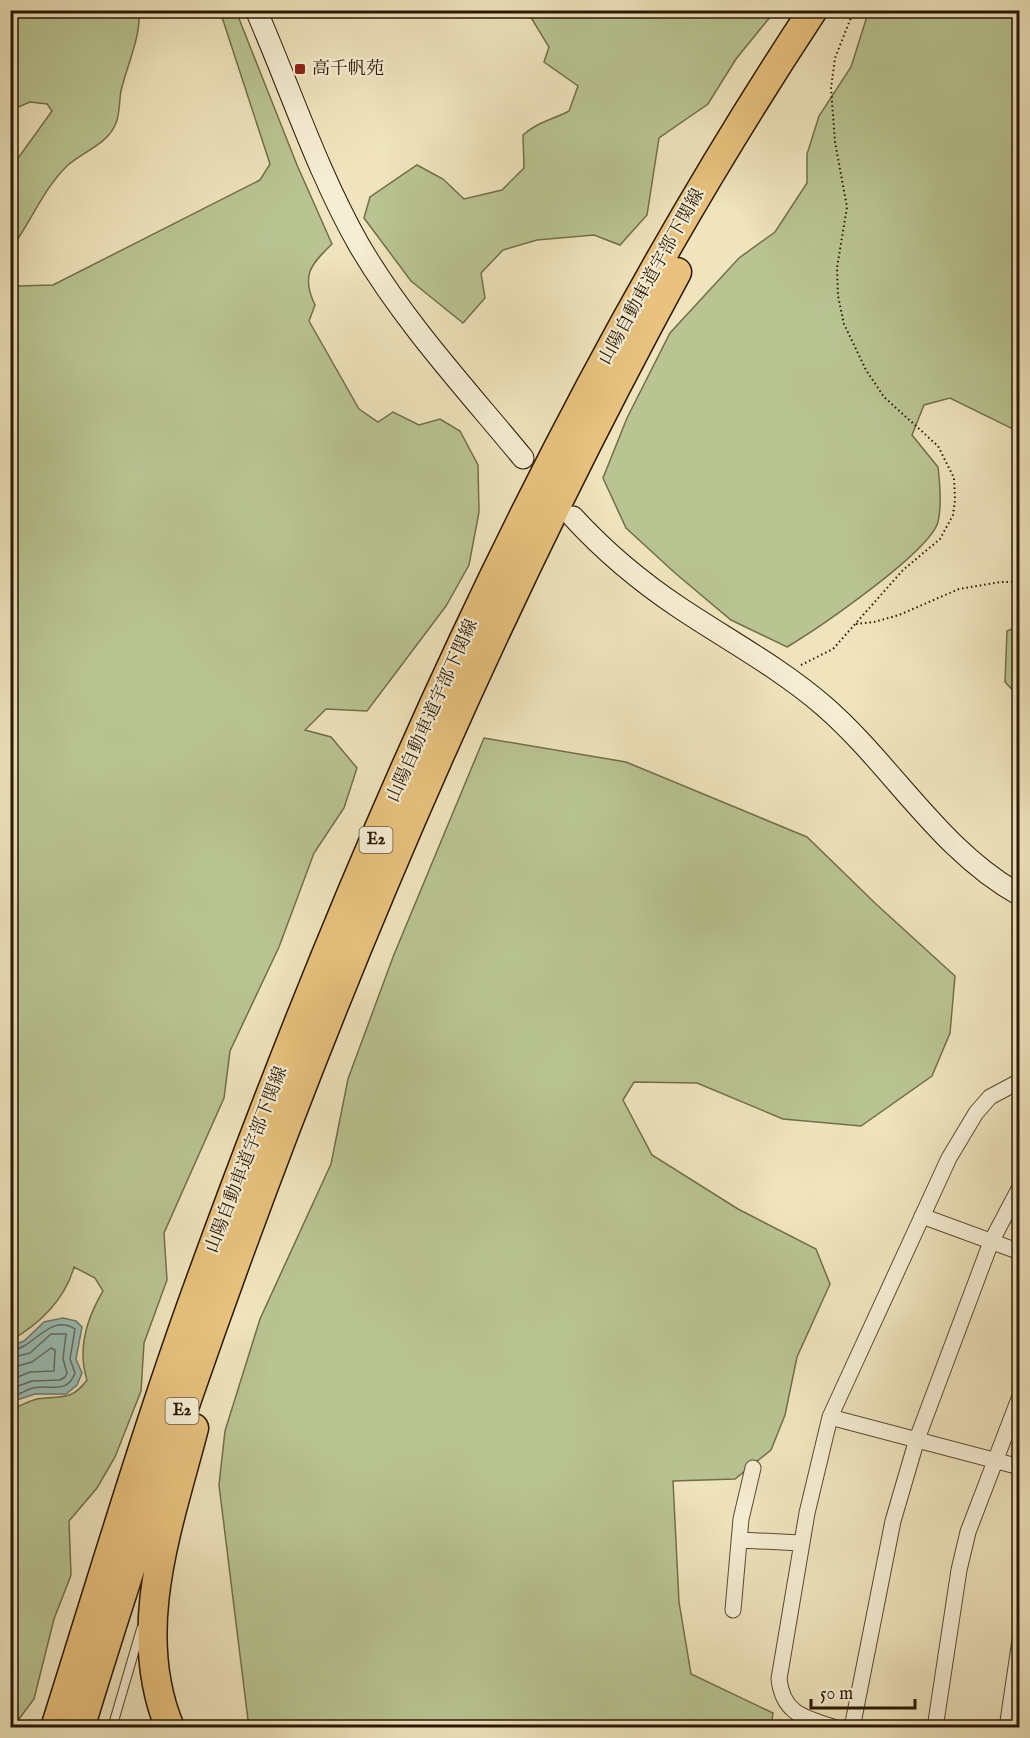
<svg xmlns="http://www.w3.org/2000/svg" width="1030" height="1738" font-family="'IM FELL English','Noto Serif JP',serif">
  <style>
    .green { fill: #b9c492; stroke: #726e4a; stroke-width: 1.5 }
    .water { fill: #9abeb6; stroke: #6d7b6e; stroke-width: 1.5 }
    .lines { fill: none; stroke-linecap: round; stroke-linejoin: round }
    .shore { stroke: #626a5c; stroke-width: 1.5 }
    .lane-casing { stroke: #5b4a31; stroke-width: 10 }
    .street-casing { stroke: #5b4a31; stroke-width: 17 }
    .secondary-casing { stroke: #2a1702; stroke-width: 23 }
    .highway-casing { stroke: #2a1702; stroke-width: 31 }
    .path { stroke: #2a1702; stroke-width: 2; stroke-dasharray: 1.5 3; stroke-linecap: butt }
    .lane { stroke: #f5edd4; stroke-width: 8 }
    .street { stroke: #f5edd4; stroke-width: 15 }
    .secondary { stroke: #f5edd4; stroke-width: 21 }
    .highway { stroke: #e8c27e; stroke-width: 28 }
    .poi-dot { fill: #8f2418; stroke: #f5edd4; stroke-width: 2 }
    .labels { text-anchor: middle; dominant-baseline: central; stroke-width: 4.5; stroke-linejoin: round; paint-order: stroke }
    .shield { fill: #f5edd4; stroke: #675741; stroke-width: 1.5 }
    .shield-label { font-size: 16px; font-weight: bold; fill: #2a1702 }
    .poi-label { font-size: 18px; fill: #2a1702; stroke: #f5edd4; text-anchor: start }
    .street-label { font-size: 18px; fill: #2a1702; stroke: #f5edd4 }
  </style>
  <rect width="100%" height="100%" fill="#efe4bd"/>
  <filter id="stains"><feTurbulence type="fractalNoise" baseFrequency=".00333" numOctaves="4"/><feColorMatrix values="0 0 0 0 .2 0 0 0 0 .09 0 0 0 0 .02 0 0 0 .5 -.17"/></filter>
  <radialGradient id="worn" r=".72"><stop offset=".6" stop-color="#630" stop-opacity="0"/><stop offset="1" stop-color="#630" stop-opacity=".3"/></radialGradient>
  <!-- green -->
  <path class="green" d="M11 10 139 11C141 37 127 65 121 91 119 101 120 114 116 123 108 144 84 151 68 165 43 189 31 222 11 249V168L52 111 47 104 30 102 11 110Z
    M869 10 1019 11V432L950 398 924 405 912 435 938 467C940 484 942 505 938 522 929 553 817 629 787 647L731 620 675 573 626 528 603 478 627 418 670 333 739 258 775 232 807 183V154L819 116 851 67Z
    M220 11H236L297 165 332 244C310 265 301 276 315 305L309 321 359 409 378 422 393 412 419 425 440 419 460 431 478 465 479 512 469 565 446 606 367 711 326 709 305 730 331 737 357 768 344 808 314 853 279 947 230 1051 224 1098 164 1233 167 1280 144 1343 141 1391 115 1457 97 1488 69 1521 71 1575 54 1619 34 1699 13 1727 10 1726 11 1409C19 1407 28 1401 37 1399 60 1395 71 1402 87 1380 77 1349 87 1318 103 1291L95 1278 74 1267C65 1299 40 1324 11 1340V283L17 286 53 285 260 180 270 164Z
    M527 11H775L736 59 708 104 659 138 647 215 620 245 594 235 537 240 503 250 481 273 485 298 463 323 411 281 364 218 370 197 417 165 443 179 464 199 502 190 524 168 523 135C539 121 552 120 569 111L578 86 544 62 549 47Z
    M1019 626H1020L1019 697 1005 682 1007 631Z
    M484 738 626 762 807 837 876 904 955 976 950 1033 932 1076 861 1126 783 1119 697 1083 634 1082 623 1100 652 1155 738 1209 816 1249 830 1284 797 1357 785 1415 771 1450 735 1479 673 1481 679 1602 691 1674 773 1713 771 1727 249 1728 219 1485 225 1431 260 1319 331 1164 348 1079 393 957Z"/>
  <!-- water -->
  <path class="water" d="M63 1318 76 1321 82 1327 76 1359 82 1373 77 1385 66 1394H35L11 1402V1346L24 1341 44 1322Z"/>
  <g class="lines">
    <!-- shore -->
    <path class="shore" d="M10 1351C35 1348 49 1313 75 1329L70 1359 75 1373C67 1395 51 1384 33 1388 25 1390 19 1396 10 1396
      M10 1358 30 1353 51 1334H66L63 1359 67 1373 65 1377 60 1380 32 1381 10 1389
      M10 1368 32 1362 51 1348 55 1350 54 1371 30 1372 10 1380"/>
    <!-- lane casing -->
    <g class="lane-casing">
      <path id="lane" d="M112 1728 141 1629"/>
    </g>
    <!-- street casing -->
    <g class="street-casing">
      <path id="street" d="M922 1216 1020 1252
        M830 1417 1020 1467
        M739 1540 801 1543
        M733 1610 741 1519 753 1468
        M836 1728C806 1718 783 1715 779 1679L807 1513 830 1417 949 1158 976 1113 990 1097 1020 1081
        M852 1728 893 1521 917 1439 991 1242 1020 1187
        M935 1728 959 1570 968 1532 1020 1396
        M1007 1728 1020 1640"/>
    </g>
    <!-- secondary casing -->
    <g class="secondary-casing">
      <path id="secondary" d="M256 10C290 88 317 171 359 245 404 322 467 390 523 458
        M573 517C605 552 641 582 680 608 728 640 780 668 824 706 892 765 940 851 1020 895"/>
    </g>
    <!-- highway casing -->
    <g class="highway-casing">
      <path id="highway" d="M55 1728C100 1586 142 1444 192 1304 354 855 549 410 813 10
        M80 1728C234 1225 426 734 677 272
        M170 1728C129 1630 169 1525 194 1428"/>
    </g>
    <!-- path -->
    <path class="path" d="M856 624 874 622 899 615 959 589 1001 582H1020
      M801 665 833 649 903 570 940 539 953 515 955 500 954 478 938 446 884 397 866 370 844 324 838 296 837 268 847 207 835 142 831 88 835 58 854 10"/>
    <!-- lane -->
    <use href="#lane" class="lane"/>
    <!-- street -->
    <use href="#street" class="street"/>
    <!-- secondary -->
    <use href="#secondary" class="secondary"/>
    <!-- highway -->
    <use href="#highway" class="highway"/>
  </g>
  <!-- markers -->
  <rect class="poi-dot" x="294" y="63" width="12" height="12" rx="3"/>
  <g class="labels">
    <!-- shield labels -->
    <g class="shield">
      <rect x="359.5" y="827" width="33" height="26" rx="4.5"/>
      <rect x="165.5" y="1398" width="33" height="26" rx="4.5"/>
    </g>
    <g class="shield-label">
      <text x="376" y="840">E2</text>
      <text x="182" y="1411">E2</text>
    </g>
    <!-- poi labels -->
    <g class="poi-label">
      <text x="312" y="69">高千帆苑</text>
    </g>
    <!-- street labels -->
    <g class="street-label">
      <text transform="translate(652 277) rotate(-61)">山陽自動車道宇部下関線</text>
      <text transform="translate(433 711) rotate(-66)">山陽自動車道宇部下関線</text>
      <text transform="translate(247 1160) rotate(-69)">山陽自動車道宇部下関線</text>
    </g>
  </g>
  <!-- margin -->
  <rect width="1030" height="1738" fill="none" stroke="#efe4bd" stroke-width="36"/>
  <rect x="12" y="12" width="1006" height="1714" fill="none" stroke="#2a1702" stroke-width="3"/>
  <rect x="18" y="18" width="994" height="1702" fill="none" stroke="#2a1702" stroke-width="1.5"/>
  <!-- scale -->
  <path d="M811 1699v9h104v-9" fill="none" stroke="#2a1702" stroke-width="3"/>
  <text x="820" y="1699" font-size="18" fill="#2a1702" stroke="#f5edd4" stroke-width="4.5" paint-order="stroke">50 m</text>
  <rect width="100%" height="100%" filter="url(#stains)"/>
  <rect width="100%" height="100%" fill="url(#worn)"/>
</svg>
